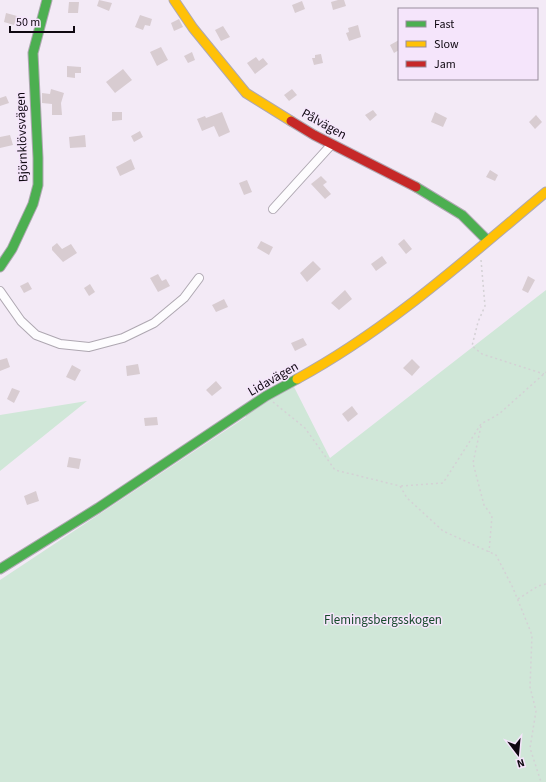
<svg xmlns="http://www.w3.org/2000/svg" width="546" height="782" font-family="'Source Sans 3',sans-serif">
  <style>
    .green { fill: #d0e7d8 }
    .building { fill: #d8ccd1 }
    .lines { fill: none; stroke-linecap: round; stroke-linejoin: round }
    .street-casing { stroke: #aea7b1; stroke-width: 10 }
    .fast-casing { stroke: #aea7b1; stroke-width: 11 }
    .slow-casing { stroke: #aea7b1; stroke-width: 11 }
    .jam-casing { stroke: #aea7b1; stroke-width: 11 }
    .path { stroke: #d4d1d5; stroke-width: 1.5; stroke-dasharray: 2 3; stroke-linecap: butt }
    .street { stroke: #fdfcfe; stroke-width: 8 }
    .fast { stroke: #4caf50; stroke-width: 9 }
    .slow { stroke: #ffc107; stroke-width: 9 }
    .jam { stroke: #c62828; stroke-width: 9 }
    .labels { text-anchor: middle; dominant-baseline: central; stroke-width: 3; stroke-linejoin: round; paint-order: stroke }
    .street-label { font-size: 13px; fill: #0f0811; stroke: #f5e5fb }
    .park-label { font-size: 13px; fill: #15492a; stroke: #f5e5fb }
  </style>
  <rect width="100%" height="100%" fill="#f3eaf6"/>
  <!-- green -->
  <path class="green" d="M546 290V782H0V580L246 417 243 412 293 385 330 458Z
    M87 401 0 471V415Z"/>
  <!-- building -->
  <path class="building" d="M99 0 112 3 109 11 97 6Z
    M338 0H344L346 6 333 10 331 2Z
    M302 1 305 9 295 13 292 5Z
    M69 2H79L78 13H68Z
    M6 13 17 16 14 25 4 22Z
    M140 15 152 19 150 26 145 25 143 30 135 27Z
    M179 19 183 27 174 31 171 23Z
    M358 25 361 37 349 41 346 33 349 32 348 28Z
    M223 26 230 37 221 41 215 30Z
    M399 40V50L394 53 390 45Z
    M161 47 168 60 157 66 150 52Z
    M192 52 195 60 188 63 184 56Z
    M321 54 323 63 314 65 312 58H315V55Z
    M256 57 259 61 263 58 268 64 255 74 247 63Z
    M67 66 81 67V73H75V78L67 77Z
    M123 69 132 80 115 93 106 82Z
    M51 89 64 93 61 103 62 115H52V104L42 103V93L50 94Z
    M292 89 297 95 289 101 284 95Z
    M6 96 9 103 0 106V98Z
    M373 110 377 115 370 121 365 115Z
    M112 112H122V120L112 121Z
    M222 112 230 132 219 137 214 126 202 131 197 119 205 116 206 118Z
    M435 112 447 118 443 127 431 122Z
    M536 115 542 122 535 129 529 122Z
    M140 131 143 137 134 142 131 136Z
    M10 135 13 145 0 148V137Z
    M85 135 86 147 70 148 69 137Z
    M131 159 135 169 120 176 116 167Z
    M490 170 498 175 495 181 486 177Z
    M321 176 327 182 323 185 331 194 325 199 311 184Z
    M247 180 252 192 244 195 239 183Z
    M404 239 412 249 406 254 398 244Z
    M261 241 273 247 269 255 257 248Z
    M57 243 62 249 71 244 77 253 63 262 52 250V247Z
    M382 256 387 263 376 271 371 264Z
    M313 261 321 269 307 282 300 273Z
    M158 274 162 281 166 279 170 286 158 292 150 278Z
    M528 276 535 280 528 293 522 290Z
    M28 282 32 289 24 293 20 286Z
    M90 284 95 292 89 296 84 288Z
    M345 290 352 299 339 310 331 303Z
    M224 299 228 307 216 312 212 305Z
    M303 338 307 345 295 351 291 343Z
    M7 358 10 367 0 371V360Z
    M412 359 420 367 412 376 403 368Z
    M138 364 140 374 127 376 126 366Z
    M72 365 81 370 75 381 66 377Z
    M216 381 222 388 212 396 206 390Z
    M12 388 20 391 14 403 7 399Z
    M352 406 358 414 348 422 342 414Z
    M157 417 158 425 145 426 144 418Z
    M69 457 81 459 79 469 67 467Z
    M36 491 39 501 27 505 24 496Z"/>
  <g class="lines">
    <!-- street casing -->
    <g class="street-casing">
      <path id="street" d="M273 209 332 144
        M0 291 21 321 36 335 60 344 89 347 123 338 154 323 184 298 199 278"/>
    </g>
    <!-- fast casing -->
    <g class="fast-casing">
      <path id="fast" d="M416 187 462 215 487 240
        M0 267 12 249 33 204 38 185V158L33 53 47 0
        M0 569 98 508 266 396 297 379"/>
    </g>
    <!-- slow casing -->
    <g class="slow-casing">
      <path id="slow" d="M174 0 193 28 246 93 291 121
        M297 379C389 329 466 259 546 192"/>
    </g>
    <!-- jam casing -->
    <g class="jam-casing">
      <path id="jam" d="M291 121 314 135 416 187"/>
    </g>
    <!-- path -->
    <path class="path" d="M481 260 485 306 478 322 472 346 482 354 544 374
      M273 402 305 428 335 470 400 486 407 498 443 531 496 555 513 588 532 635 530 687 536 711 530 748 541 782
      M481 426 473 463 484 505 492 516 489 552
      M401 486 443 483 481 424 499 414 546 372
      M518 599 538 586 546 584"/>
    <!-- street -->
    <use href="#street" class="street"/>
    <!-- fast -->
    <use href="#fast" class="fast"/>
    <!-- slow -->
    <use href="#slow" class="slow"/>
    <!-- jam -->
    <use href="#jam" class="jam"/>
  </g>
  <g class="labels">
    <!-- street labels -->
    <g class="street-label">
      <text transform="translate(324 124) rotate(29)">Pålvägen</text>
      <text transform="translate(22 137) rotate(-92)">Björnklövsvägen</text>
      <text transform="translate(273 379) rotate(-30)">Lidavägen</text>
    </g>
    <!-- park labels -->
    <g class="park-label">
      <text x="383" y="620">Flemingsbergsskogen</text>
    </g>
  </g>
  <!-- legend -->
  <rect x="398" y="8" width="140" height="72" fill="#f5e5fb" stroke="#998d9d"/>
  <rect x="406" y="21" width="20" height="6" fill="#4caf50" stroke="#998d9d"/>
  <text x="434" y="28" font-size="12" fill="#0f0811">Fast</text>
  <rect x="406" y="41" width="20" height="6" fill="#ffc107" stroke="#998d9d"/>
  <text x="434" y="48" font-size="12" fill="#0f0811">Slow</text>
  <rect x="406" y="61" width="20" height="6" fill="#c62828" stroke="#998d9d"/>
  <text x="434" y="68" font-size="12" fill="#0f0811">Jam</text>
  <!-- north arrow -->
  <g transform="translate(518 754) rotate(164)" stroke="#f5e5fb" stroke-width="3" paint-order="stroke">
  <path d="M0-3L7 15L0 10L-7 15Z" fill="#0f0811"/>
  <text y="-6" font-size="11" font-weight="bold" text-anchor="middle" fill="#0f0811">N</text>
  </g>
  <!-- scale -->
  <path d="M10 26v6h64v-6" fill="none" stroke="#0f0811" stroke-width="2"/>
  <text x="16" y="26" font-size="12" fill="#0f0811" stroke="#f5e5fb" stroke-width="3" paint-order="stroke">50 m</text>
</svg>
